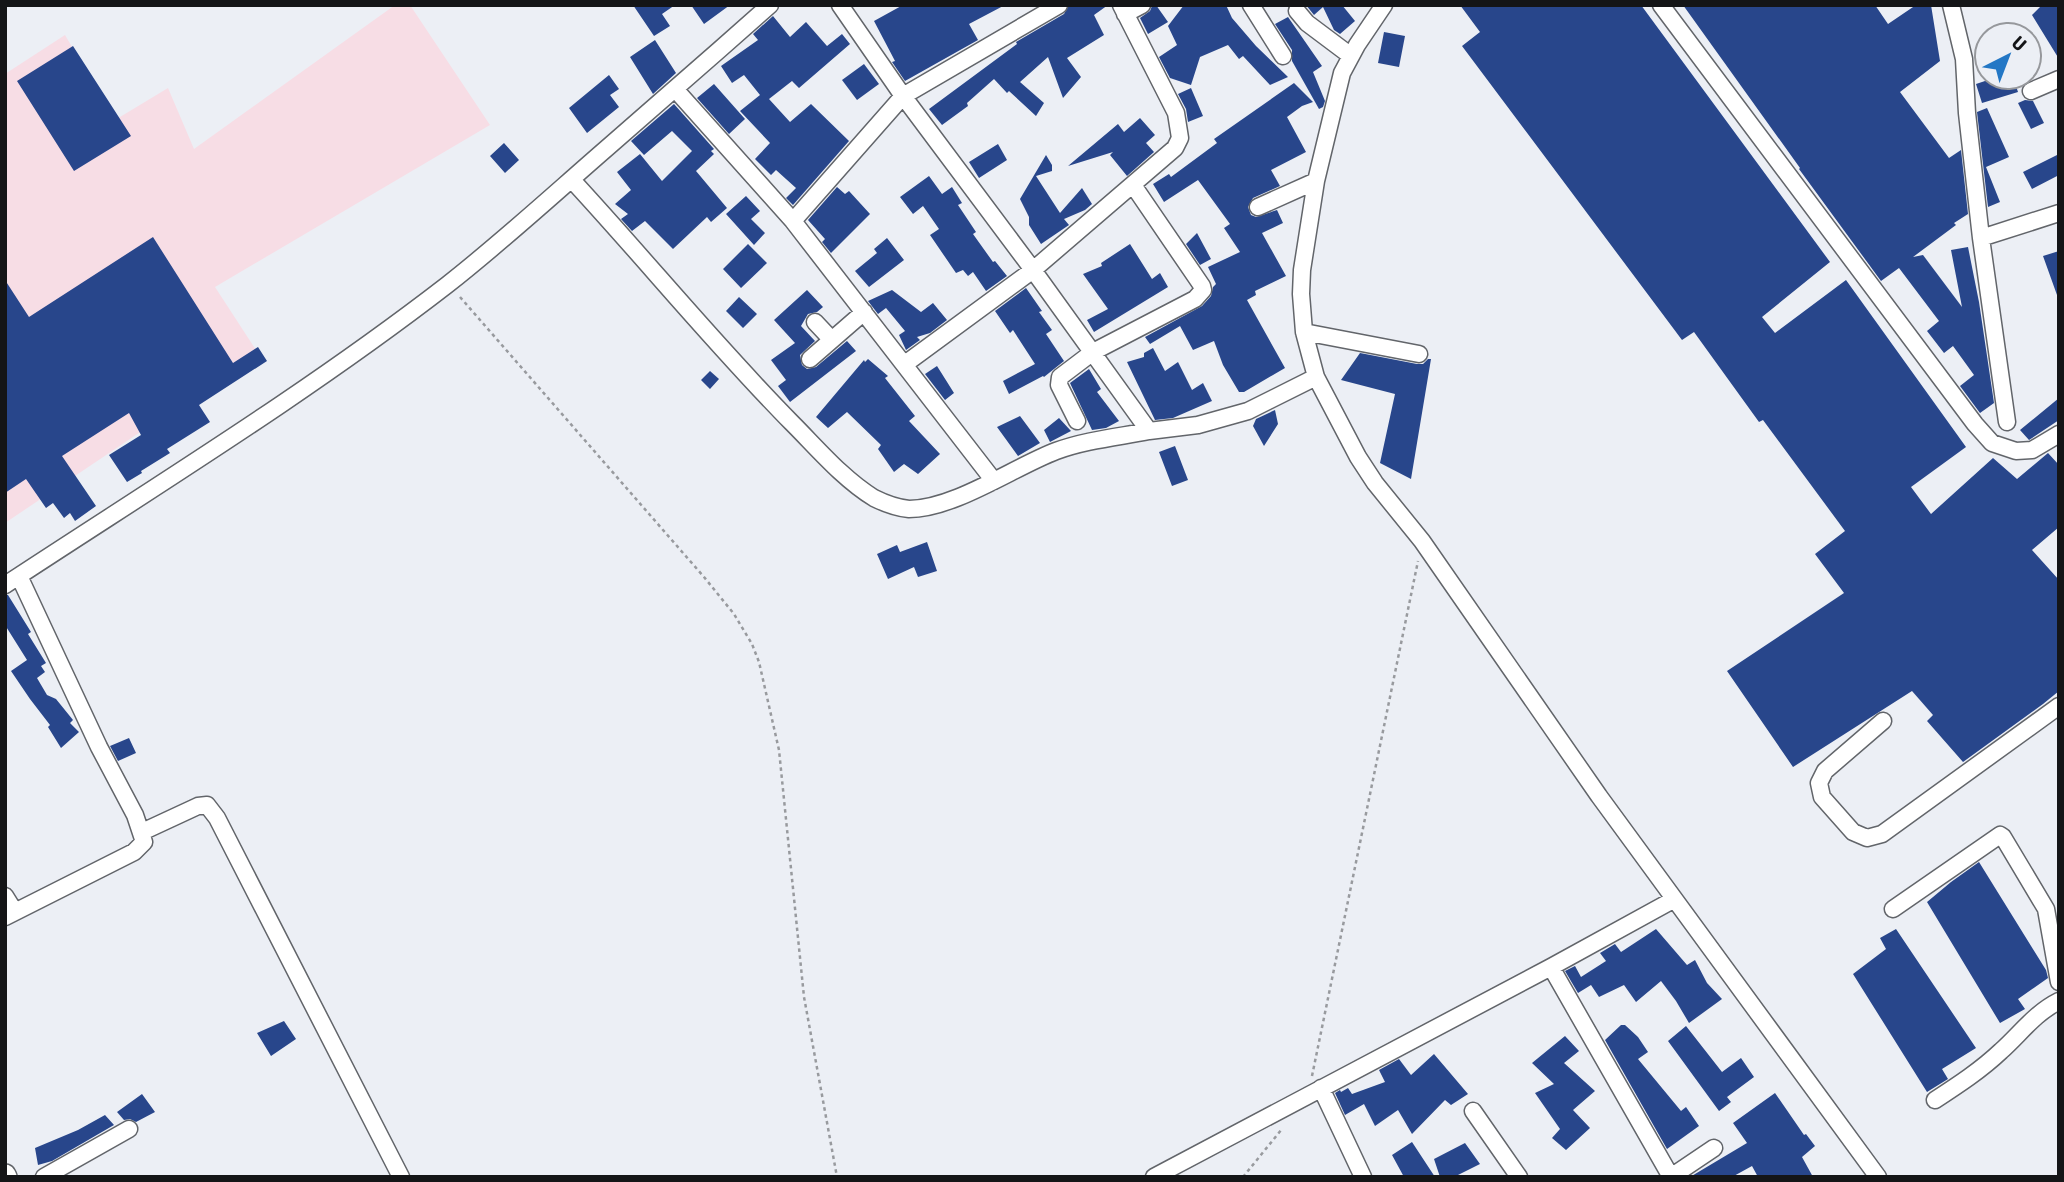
<svg xmlns="http://www.w3.org/2000/svg" width="2064" height="1182" font-family="'Asap Condensed',sans-serif">
  <style>
    .industrial { fill: #f7dde5 }
    .building { fill: #28468b }
    .lines { fill: none; stroke-linecap: round; stroke-linejoin: round }
    .minor-casing { stroke: #62656a; stroke-width: 19 }
    .major-casing { stroke: #62656a; stroke-width: 24 }
    .path { stroke: #989a9e; stroke-width: 2.5; stroke-dasharray: 3.5 3.5; stroke-linecap: butt }
    .minor { stroke: #fff; stroke-width: 16 }
    .major { stroke: #fff; stroke-width: 21 }
  </style>
  <rect width="100%" height="100%" fill="#eceff5"/>
  <!-- industrial -->
  <path class="industrial" d="M395 5H410L490 125 215 287 258 353 5 523V74L65 35 115 120 168 88 194 149Z"/>
  <!-- building -->
  <path class="building" d="M633 5H675L662 14 670 26 654 36Z
    M691 5H730L704 24Z
    M903 5H1005L969 24 978 40 905 81 892 62 895 61 874 21Z
    M1069 5H1108L1094 15 1104 35 1067 58 1081 77 1063 98 1048 57 1020 82 1044 103 1036 116 1009 91 1007 93 994 79 967 103 968 106 942 125 929 109 1017 44 1016 42 1064 14Z
    M1156 5 1168 22 1148 34 1140 18 1150 11 1152 6Z
    M1184 5H1226L1232 18 1256 46 1288 77 1270 85 1243 56 1239 59 1228 45 1200 57 1191 85 1170 78 1159 57 1177 45 1168 26Z
    M1306 5H1342L1355 21 1340 34 1334 30 1323 7 1314 15Z
    M1460 5H1641L1830 262 1762 317 1775 333 1846 280 1966 447 1911 487 1931 514 1993 458 2017 479 2048 453 2059 465V527L2032 550 2059 580V691L2043 704 1963 762 1927 721 1933 715 1912 691 1793 767 1727 671 1844 593 1815 554 1845 531 1763 420 1759 422 1694 332 1682 340 1462 46 1480 32Z
    M1683 5H1875L1888 24 1916 5H1931L1940 61 1900 92 1949 158 1961 150 1968 214 1954 223 1956 225 1913 257 1923 255 1962 307 1951 250 1968 247 1979 302 1994 403 1980 413 1960 386 1974 375 1953 346 1944 353 1927 331 1939 321 1899 268 1881 281 1799 169 1800 168Z
    M2042 5H2059V59L2032 15Z
    M773 16 790 37 806 22 827 46 842 34 850 44 799 88 792 81 769 99 790 122 811 104 849 141 793 205 786 198 796 188 776 170 771 175 755 159 770 143 740 111 760 95 744 75 732 83 721 66 758 40 753 34Z
    M1288 17 1322 66 1313 72 1325 101 1323 107 1319 109 1292 61V50L1275 24Z
    M1384 32 1405 36 1399 67 1378 63Z
    M655 40 676 73 653 94 630 57Z
    M73 46 131 136 74 171 17 81Z
    M864 64 879 84 857 100 842 80Z
    M609 75 619 89 610 95 619 107 587 133 569 108Z
    M1997 77H2013L2018 92 1982 103 1976 84Z
    M1294 83 1313 102 1302 106 1287 117 1306 152 1271 170 1280 186 1253 198 1248 207 1251 215 1256 217 1277 210 1283 223 1262 233 1286 276 1255 291 1256 295 1247 300 1285 368 1244 392H1239L1223 365 1214 341 1193 350 1180 326 1150 344 1145 337 1202 306 1211 296 1213 287 1216 284 1208 267 1240 252 1224 228 1230 224 1198 180 1164 202 1153 184 1169 174 1171 177 1217 143 1214 139Z
    M714 84 745 119 729 134 697 98Z
    M1191 88 1203 116 1188 122 1186 109 1178 94Z
    M2025 100 2033 101 2044 123 2031 129 2018 103Z
    M674 104 714 149 711 151 714 154 696 171 727 208 711 222 707 217 673 249 645 221 632 231 621 219 628 214 615 204 631 190 617 172 640 154 662 181 692 151 672 131 644 155 631 141Z
    M1987 108 2009 157 1986 167 2000 202 1988 207 1977 112Z
    M1140 118 1155 135 1146 143 1154 152 1127 176 1110 155 1113 152 1068 166 1118 124 1124 132Z
    M504 143 519 160 505 173 490 156Z
    M998 144 1007 160 979 178 969 162Z
    M2059 154V175L2032 189 2023 172Z
    M1046 155 1052 165V171L1036 176 1060 213 1082 188 1092 204 1085 210 1064 219 1069 225 1041 244 1029 225V217L1020 199Z
    M929 176 942 194 952 187 962 203 958 205 976 232 973 234 993 262 995 261 1007 276 986 291 973 272 968 276 963 270 956 273 930 235 939 229 923 206 913 214 900 197Z
    M837 187 845 194 849 191 870 214 831 253 822 242 825 239 808 220Z
    M746 196 760 211 751 219 765 233 754 245 726 214Z
    M1197 233 1211 259 1200 265 1186 244Z
    M153 237 233 363 258 347 267 361 199 405 210 422 167 449 170 453 141 471 142 473 127 482 109 455 141 435 129 413 62 456 96 506 75 521 70 513 64 518 53 503 46 508 26 479 5 493V280L29 317Z
    M887 238 904 260 869 287 855 271 877 253 874 249Z
    M748 244 767 263 741 288 723 269Z
    M1130 244 1152 279 1160 273 1168 287 1094 332 1087 320 1108 309 1083 274 1102 266 1101 263Z
    M2059 251V295H2057L2043 256Z
    M1026 288 1042 311 1039 312 1052 330 1046 334 1064 361 1044 377 1043 376 1009 394 1003 381 1035 364 1013 330 1010 333 995 311Z
    M807 290 823 307 817 312 808 314 801 326 815 341 800 355 802 365 807 369 816 367 847 341 856 351 790 402 778 386 786 380 771 360 795 343 774 320Z
    M892 290 921 312 933 303 947 320 930 333 917 337 920 340 906 350 899 335 905 331 886 308 878 314 868 301Z
    M739 297 757 314 743 328 726 311Z
    M1153 348 1165 371 1178 362 1192 390 1203 383 1212 401 1173 418 1155 420 1127 362 1144 357V353Z
    M1360 353 1417 364H1423L1428 359H1431L1411 479 1380 463 1395 394 1341 380Z
    M868 359 888 376 885 378 915 416 909 421 940 454 918 474 904 464 894 472 878 449 881 445 847 412 828 428 816 417 864 360 865 362Z
    M937 366 954 393 945 400 925 374Z
    M1089 369 1101 389 1097 392 1119 421 1106 428 1092 430 1070 383Z
    M710 371 719 379 710 389 701 380Z
    M2059 398V420L2029 440 2020 430Z
    M1275 410 1278 424 1264 446 1253 426 1256 419Z
    M1020 416 1040 443 1018 456 997 427Z
    M1059 418 1071 431 1050 442 1044 430Z
    M1175 446 1188 480 1172 486 1159 452Z
    M927 542 937 571 918 577 914 567 888 579 877 554 897 545 900 552Z
    M5 595H8L31 632 28 634 46 663 41 666 45 672 37 678 47 695 56 699 73 720 70 723 79 732 61 748 48 727 50 725 30 699 11 671 27 660 5 625Z
    M129 738 136 753 118 761 110 746Z
    M1979 862 2046 970 2048 978 2018 999 2025 1009 2000 1023 1927 902 1951 882Z
    M1656 929 1687 965 1695 960 1707 983 1722 999 1689 1023 1676 1001 1661 981 1636 1002 1624 985 1599 997 1591 985 1578 993 1565 971 1575 966 1581 977 1606 961 1600 953 1615 944 1621 952Z
    M1896 929 1976 1048 1942 1069 1948 1079 1927 1092 1853 974 1886 949 1880 938Z
    M284 1021 296 1039 271 1056 257 1033Z
    M1621 1025H1625L1638 1037 1648 1052 1638 1059 1681 1111 1686 1107 1699 1126 1667 1149 1605 1040Z
    M1686 1026 1722 1072 1741 1058 1754 1077 1727 1097 1731 1102 1719 1111 1668 1041Z
    M1565 1036 1579 1051 1564 1063 1595 1091 1573 1110 1590 1128 1566 1150 1552 1138 1560 1129 1535 1093 1554 1084 1532 1063Z
    M1434 1054 1468 1094 1451 1105 1445 1100 1412 1134 1398 1110 1375 1126 1364 1104 1345 1115 1335 1093 1340 1090 1341 1092 1348 1088 1352 1094 1385 1082 1379 1070 1399 1059 1411 1075Z
    M1775 1093 1804 1135 1806 1134 1815 1146 1802 1157 1813 1177H1758L1752 1166 1732 1177H1690L1747 1143 1733 1123Z
    M142 1094 155 1112 136 1122 130 1119 124 1120 117 1112Z
    M105 1115 114 1125 52 1161 38 1165 35 1148 78 1130Z
    M1412 1142 1435 1177H1404L1392 1155Z
    M1465 1143 1480 1164 1454 1177H1440L1434 1159Z"/>
  <g class="lines">
    <!-- minor casing -->
    <g class="minor-casing">
      <path id="minor" d="M840 5 903 96 1033 270 1149 431 1198 425 1248 411 1316 377
        M1251 5 1283 56
        M1384 5 1357 45 1342 73 1316 181 1302 270 1301 294 1304 332 1316 377 1358 457 1375 483 1422 541 1599 796 1878 1177
        M1661 5 1975 424 1992 443 2016 451 2032 450 2059 434
        M1951 5 1964 59 1967 113 1981 238 2007 422
        M1297 11 1307 23 1351 56
        M1125 14 1142 5
        M675 89 793 221 994 481
        M2031 91 2059 79
        M572 180C646 260 715 345 792 423 817 448 843 479 874 498 884 503 898 508 909 509 954 509 1014 467 1056 451 1086 440 1118 437 1149 431
        M1258 207 1316 181
        M793 221 903 96 1059 5
        M1981 238 2059 213
        M815 322 831 339
        M1304 332 1419 354
        M810 359 864 312
        M905 364 1033 270 1175 148 1180 138 1176 113 1121 5
        M1077 421 1059 385 1060 377 1093 352 1195 299 1203 290 1202 286 1133 185
        M5 585C154 487 306 394 447 285 502 242 554 194 607 148 662 100 716 53 770 5
        M1883 721 1825 771 1819 783 1822 797 1853 832 1867 838 1882 834 2059 706
        M142 832 198 806 207 805 217 818 401 1177
        M5 896 15 912
        M1893 909 2000 835 2003 837 2046 909 2059 982
        M5 917 134 852 144 842 135 815 99 747 19 576
        M1551 967 1671 1177
        M1321 1088 1363 1177
        M1935 1100C1958 1085 1981 1070 2001 1051 2020 1034 2035 1013 2059 1001
        M1473 1111 1519 1177
        M44 1177 129 1129
        M1154 1177 1551 967 1673 900
        M1671 1177 1714 1148"/>
    </g>
    <!-- major casing -->
    <g class="major-casing">
      <path id="major" d="M5 1175 6 1177"/>
    </g>
    <!-- path -->
    <path class="path" d="M460 297 704 577 734 614 752 644 759 662 779 750 804 997 837 1177
      M1312 1076 1418 561
      M1243 1177 1282 1129"/>
    <!-- minor -->
    <use href="#minor" class="minor"/>
    <!-- major -->
    <use href="#major" class="major"/>
  </g>
  <!-- border -->
  <rect width="2064" height="1182" fill="none" stroke="#141517" stroke-width="14"/>
  <!-- north arrow -->
  <g transform="translate(2008 56) rotate(42)"><circle r="33" fill="#eceff5" stroke="#96989c" stroke-width="2"/>
  <path d="M0-5L12 26L0 18L-12 26Z" fill="#2377c5"/>
  <text y="-10" font-size="19" font-weight="bold" text-anchor="middle" fill="#141517">U</text>
  </g>
</svg>
